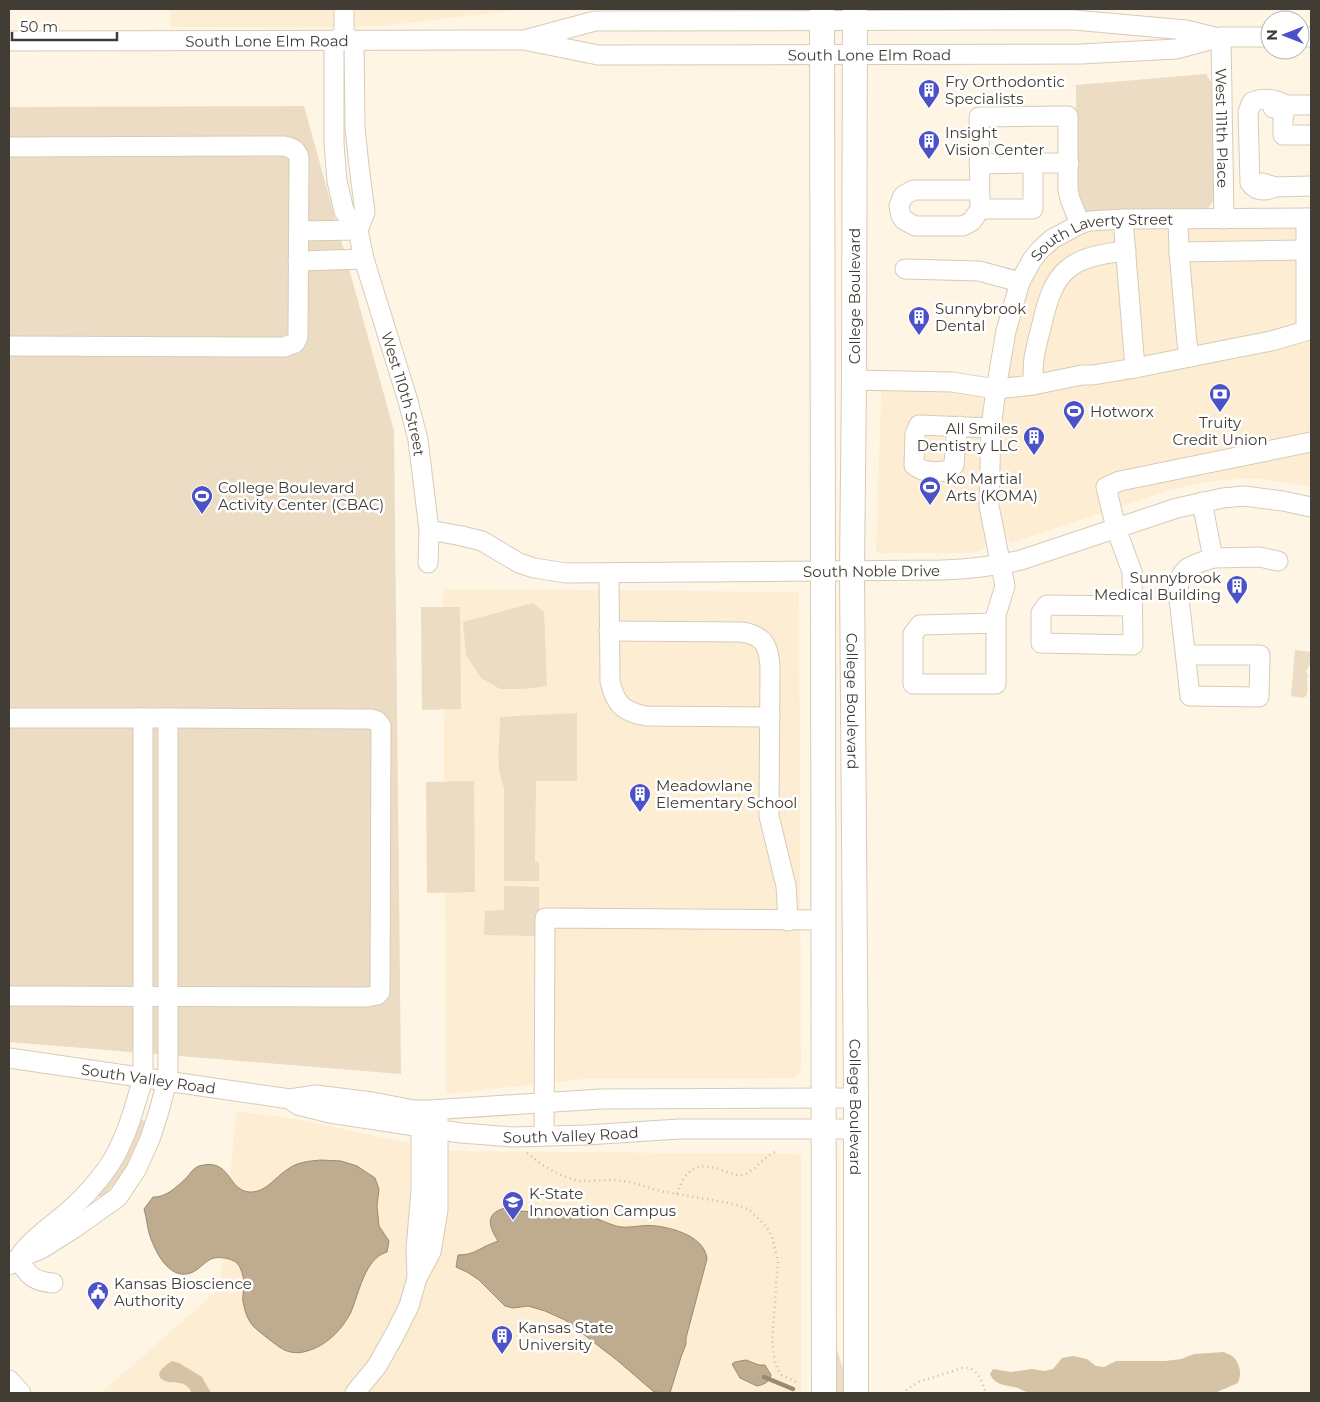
<svg xmlns="http://www.w3.org/2000/svg" width="1320" height="1402" font-family="Montserrat,sans-serif">
  <style>
    .built { fill: #fdedd2 }
    .green { fill: #ebdcc3 }
    .forest { fill: #d6c3a5 }
    .water { fill: #bfac8e; stroke: #998a73 }
    .lines { fill: none; stroke-linecap: round; stroke-linejoin: round }
    .stream { stroke: #998a73; stroke-width: 4.5 }
    .minor-casing { stroke: #d7cbb8; stroke-width: 21 }
    .major-casing { stroke: #d7cbb8; stroke-width: 26 }
    .path { stroke: #c5bdaf; stroke-width: 2.5; stroke-dasharray: 1 4; stroke-linecap: butt }
    .minor { stroke: #fff; stroke-width: 19 }
    .major { stroke: #fff; stroke-width: 24 }
    .labels { text-anchor: middle; dominant-baseline: central; stroke-width: 5; stroke-linejoin: round; paint-order: stroke }
    .street-label { font-size: 15px; fill: #413c34; stroke: #fff }
    .poi-label { font-size: 15px; fill: #413c34; stroke: #fff; text-anchor: start }
  </style>
  <rect width="100%" height="100%" fill="#fff5e5"/>
  <!-- built -->
  <path class="built" d="M170 9H526L381 26 322 27H170Z
    M1311 227V488L1302 485 1255 478 1224 480 1205 482 1170 490 1011 543 1003 533 999 498 1003 407 1013 343 1028 287 1033 276 1042 261 1057 246 1077 235 1092 230 1105 228Z
    M893 389 956 392 976 395 984 401 986 406V543L985 547 981 551 967 553H876L881 399 882 391Z
    M443 589 799 592 801 1070 794 1078 583 1079 446 1094Z
    M236 1111 295 1119 408 1143 452 1151 801 1154V1393H101L220 1288Z"/>
  <!-- green -->
  <path class="green" d="M1206 74 1214 87V200L1206 211H1086L1080 203 1077 193 1076 85Z
    M304 106 394 431 401 1074 9 1042V107Z
    M533 603 544 612 547 686 523 689H500L481 678 466 655 463 622Z
    M421 607H460L461 709 422 710Z
    M1295 650 1311 652V662L1306 671 1308 675C1306 683 1309 689 1306 696L1303 698 1291 696Z
    M577 713V781H536L535 862H539V881H504V788C495 767 500 740 500 717Z
    M474 781 475 892 427 893 426 782Z
    M504 886 539 887V936L484 935 485 911 504 910Z
    M138 1119 146 1121C138 1151 122 1176 102 1199L95 1193Z
    M835 1344 846 1378 847 1393H831Z"/>
  <!-- forest -->
  <path class="forest" d="M1224 1352C1227 1354 1230 1354 1232 1356 1240 1362 1242 1374 1238 1383L1215 1393H1030C1026 1392 1022 1390 1018 1388 1007 1385 995 1386 990 1374L993 1369 1011 1372 1032 1369 1044 1371 1053 1369 1062 1358 1073 1356 1087 1359 1096 1366 1104 1367 1116 1361H1165L1181 1359 1194 1354Z
    M172 1361 179 1363 202 1377 211 1393H192C184 1378 176 1385 165 1381 151 1375 166 1365 172 1361Z"/>
  <!-- water -->
  <path class="water" d="M321 1160 341 1161 357 1166 375 1178 379 1189 377 1206 379 1226 389 1241 387 1252C365 1258 359 1293 351 1312 342 1330 326 1346 307 1351 299 1354 288 1353 281 1348 277 1346 257 1330 254 1327 250 1323 246 1315 245 1310 244 1306 242 1300 243 1295 243 1291 244 1288 244 1284 244 1278 241 1267 237 1263 231 1258 218 1256 211 1259 204 1262 200 1269 193 1272 171 1282 157 1255 151 1239 147 1229 147 1219 144 1209L153 1197C166 1198 179 1185 188 1176 191 1172 194 1168 199 1166 231 1157 227 1190 249 1192 266 1193 275 1177 288 1169 297 1162 310 1161 321 1160Z
    M505 1208C510 1208 515 1211 520 1211 543 1213 562 1210 585 1215 598 1218 609 1225 621 1227 633 1228 645 1224 656 1226 674 1228 705 1237 707 1259L686 1338V1344L681 1357 670 1393 654 1392 618 1361 565 1320 545 1311 528 1306 513 1308 505 1306 479 1280 467 1272 456 1267 458 1255C471 1255 476 1251 486 1246 490 1244 494 1243 498 1241 490 1228 483 1214 505 1208Z
    M746 1360 759 1365H765L771 1375C770 1382 763 1385 757 1386L740 1378 732 1364 735 1362Z"/>
  <g class="lines">
    <!-- stream -->
    <path class="stream" d="M764 1377 793 1389"/>
    <!-- minor casing -->
    <g class="minor-casing">
      <g id="minor">
        <path id="s1" d="M1221 37 1224 219"/>
        <path d="M1300 37H1311"/>
        <path d="M528 39 595 21 1074 20 1186 30 1214 37"/>
        <path id="s2" d="M334 40V143L337 181 344 211 358 230 364 259 408 401 418 440 429 530 428 563"/>
        <path d="M344 40V9"/>
        <path d="M354 40 355 128 359 166 365 212 358 230"/>
        <path id="s3" d="M9 41 524 40 598 55 1081 54 1176 49 1221 37H1270"/>
        <path d="M1273 108 1286 105H1311"/>
        <path d="M9 147 284 146C291 147 297 150 299 158L298 337 295 343 284 347 9 346"/>
        <path d="M1069 163H1033V209H980L979 117 1068 116V190L1070 199 1080 224"/>
        <path d="M979 164 1033 163"/>
        <path d="M1263 183 1275 187 1311 186"/>
        <path d="M1275 187C1266 191 1257 192 1250 183L1248 112 1252 102C1263 97 1276 99 1286 105L1283 119V135H1311"/>
        <path d="M979 190H913L903 196 899 206 901 216 904 220 915 226H963L972 221 980 209"/>
        <path d="M1123 219 1135 368"/>
        <path d="M1178 219 1179 252 1187 343 1190 357"/>
        <path d="M299 231 358 230"/>
        <path d="M1179 252 1306 250"/>
        <path d="M298 261 364 259"/>
        <path d="M905 269 979 271 1020 282"/>
        <path d="M854 380 952 382 996 389 1033 385 1082 375H1093L1135 368 1230 349 1271 341 1306 331V218"/>
        <path d="M1033 385C1033 377 1033 367 1034 358 1036 347 1039 335 1042 324 1054 269 1070 257 1126 251"/>
        <path d="M960 426 956 437 954 465C947 475 922 473 914 465L915 434 919 425 991 428"/>
        <path id="s4" d="M429 530 462 536 482 541 519 563 534 568 566 573 942 570C969 569 995 566 1021 560L1177 508 1223 498 1244 496 1283 501 1311 507"/>
        <path d="M1213 558 1260 557 1278 561"/>
        <path d="M609 573 610 681C615 704 623 712 646 716L770 717"/>
        <path d="M1132 606 1047 605 1041 613V643L1133 645 1132 572 1116 528 1106 487 1120 481 1311 442"/>
        <path id="s5" d="M996 623 920 625 913 634V684H996V615L1005 586 989 506 991 428 996 389 1006 331 1020 282 1032 260 1040 250 1052 239 1080 224 1090 221 1123 219 1311 218"/>
        <path d="M609 631 741 632C764 635 769 646 770 667L769 816 786 886 788 921"/>
        <path d="M1186 655H1260L1259 697 1190 696 1178 590C1179 566 1193 565 1213 558L1202 502"/>
        <path d="M9 718H168V1069L167 1081 159 1111 150 1139 136 1170 118 1197 76 1227 41 1249 17 1259 9 1265"/>
        <path d="M9 996 367 997 377 995 380 992 381 726 377 721 370 719 168 718"/>
        <path id="s6" d="M9 1058 290 1099 316 1095 372 1102 414 1110H430L601 1099 856 1098"/>
        <path id="s7" d="M291 1100 298 1105 330 1113 461 1133 513 1137 586 1135 679 1129H856"/>
        <path d="M544 1136 545 918 823 920"/>
        <path d="M21 1254C36 1234 58 1222 75 1205 86 1195 97 1182 106 1170 125 1144 134 1109 143 1078V718"/>
        <path d="M17 1259C29 1275 32 1281 53 1283"/>
        <path d="M417 1277 416 1248 421 1191V1115"/>
        <path d="M9 1380 21 1393"/>
        <path d="M355 1393 377 1366 395 1334 409 1306 417 1278 431 1252 438 1210V1118"/>
      </g>
    </g>
    <!-- major casing -->
    <g class="major-casing">
      <g id="major">
        <path d="M822 9 823 571 824 1393"/>
        <path id="s8" d="M855 9 854 380 852 571 856 1098V1393"/>
      </g>
    </g>
    <!-- path -->
    <path class="path" d="M527 1153 544 1166 561 1175 578 1181 615 1180 631 1182 660 1191 734 1204 748 1209 757 1217 766 1226 772 1237 778 1261 772 1340 775 1362 778 1370 782 1375 796 1382
      M677 1194C686 1167 698 1161 724 1171 730 1173 737 1176 743 1175 753 1172 760 1162 768 1156 771 1154 775 1152 778 1150
      M902 1393 918 1382 962 1368C977 1366 982 1381 986 1393"/>
    <!-- minor -->
    <use href="#minor" class="minor"/>
    <!-- major -->
    <use href="#major" class="major"/>
  </g>
  <!-- icons -->
  <defs>
    <g id="building-pin" transform="scale(1.125)"><path d="M0 17L-7.5 6A9.5 9.5 0 1 1 7.5 6Z" fill="#4b51c7" stroke="#fff"/><path d="M-4-6H4V6H1V3H-1V6H-4ZM-2.5-4.3h1.7v1.8h-1.7ZM.8-4.3h1.7v1.8H.8ZM-2.5-1h1.7V.8h-1.7ZM.8-1h1.7V.8H.8Z" fill="#fff"/></g>
    <g id="bank-pin" transform="scale(1.125)"><path d="M0 17L-7.5 6A9.5 9.5 0 1 1 7.5 6Z" fill="#4b51c7" stroke="#fff"/><path d="M-6-4H6V4H-6ZM0-2.3a2.3 2.3 0 1 0 0 4.6a2.3 2.3 0 1 0 0-4.6Z" fill="#fff"/></g>
    <g id="stadium-pin" transform="scale(1.125)"><path d="M0 17L-7.5 6A9.5 9.5 0 1 1 7.5 6Z" fill="#4b51c7" stroke="#fff"/><path d="M0-5a6.5 5 0 1 0 0 10a6.5 5 0 1 0 0-10ZM-3.5-1.8h7v3.6h-7Z" fill="#fff"/></g>
    <g id="university-pin" transform="scale(1.125)"><path d="M0 17L-7.5 6A9.5 9.5 0 1 1 7.5 6Z" fill="#4b51c7" stroke="#fff"/><path d="M0-5L7-2L0 1L-7-2ZM-4 1L0 2.5L4 1V4Q0 6-4 4Z" fill="#fff"/></g>
    <g id="civic-pin" transform="scale(1.125)"><path d="M0 17L-7.5 6A9.5 9.5 0 1 1 7.5 6Z" fill="#4b51c7" stroke="#fff"/><path d="M-.6-6.5H3V-4.5H.6V-3L4-1V1h2V6H-6V1h2V-1L-.6-3ZM-1.2 2.5V6h2.4V2.5Z" fill="#fff"/></g>
  </defs>
  <g fill-rule="evenodd">
    <use href="#building-pin" x="929" y="90"/>
    <use href="#building-pin" x="929" y="141"/>
    <use href="#building-pin" x="919" y="317"/>
    <use href="#bank-pin" x="1220" y="394"/>
    <use href="#stadium-pin" x="1074" y="411"/>
    <use href="#building-pin" x="1034" y="437"/>
    <use href="#stadium-pin" x="930" y="487"/>
    <use href="#stadium-pin" x="202" y="496"/>
    <use href="#building-pin" x="1237" y="586"/>
    <use href="#building-pin" x="640" y="794"/>
    <use href="#university-pin" x="513" y="1202"/>
    <use href="#civic-pin" x="98" y="1292"/>
    <use href="#building-pin" x="502" y="1336"/>
  </g>
  <g class="labels">
    <!-- street labels -->
    <g class="street-label">
      <text stroke="none"><textPath href="#s3" startOffset="258">South Lone Elm Road</textPath></text>
      <text stroke="none"><textPath href="#s3" startOffset="862">South Lone Elm Road</textPath></text>
      <text stroke="none"><textPath href="#s1" startOffset="91">West 111th Place</textPath></text>
      <text stroke="none"><textPath href="#s5" startOffset="732">South Laverty Street</textPath></text>
      <text transform="translate(854 296) rotate(-90)">College Boulevard</text>
      <text stroke="none"><textPath href="#s2" startOffset="366">West 110th Street</textPath></text>
      <text stroke="none"><textPath href="#s4" startOffset="451">South Noble Drive</textPath></text>
      <text stroke="none"><textPath href="#s8" startOffset="692">College Boulevard</textPath></text>
      <text stroke="none"><textPath href="#s6" startOffset="141">South Valley Road</textPath></text>
      <text stroke="none"><textPath href="#s8" startOffset="1098">College Boulevard</textPath></text>
      <text stroke="none"><textPath href="#s7" startOffset="284">South Valley Road</textPath></text>
    </g>
    <!-- poi labels -->
    <g class="poi-label">
      <text x="945" y="81">Fry Orthodontic<tspan x="945" dy="17">Specialists</tspan></text>
      <text x="945" y="132">Insight<tspan x="945" dy="17">Vision Center</tspan></text>
      <text x="935" y="308">Sunnybrook<tspan x="935" dy="17">Dental</tspan></text>
      <text x="1090" y="411">Hotworx</text>
      <text x="1220" y="422" text-anchor="middle">Truity<tspan x="1220" dy="17">Credit Union</tspan></text>
      <text x="1018" y="428" text-anchor="end">All Smiles<tspan x="1018" dy="17">Dentistry LLC</tspan></text>
      <text x="946" y="478">Ko Martial<tspan x="946" dy="17">Arts (KOMA)</tspan></text>
      <text x="218" y="487">College Boulevard<tspan x="218" dy="17">Activity Center (CBAC)</tspan></text>
      <text x="1221" y="577" text-anchor="end">Sunnybrook<tspan x="1221" dy="17">Medical Building</tspan></text>
      <text x="656" y="785">Meadowlane<tspan x="656" dy="17">Elementary School</tspan></text>
      <text x="529" y="1193">K-State<tspan x="529" dy="17">Innovation Campus</tspan></text>
      <text x="114" y="1283">Kansas Bioscience<tspan x="114" dy="17">Authority</tspan></text>
      <text x="518" y="1327">Kansas State<tspan x="518" dy="17">University</tspan></text>
    </g>
  </g>
  <!-- border -->
  <rect width="1320" height="1402" fill="none" stroke="#413c34" stroke-width="20"/>
  <!-- north arrow -->
  <g transform="translate(1285 35) rotate(270)"><circle r="24" fill="#ffffff" stroke="#b3b1ae"/>
  <path d="M0-4L9 19L0 12L-9 19Z" fill="#4b51c7"/>
  <text y="-8" font-size="14" font-weight="bold" text-anchor="middle" fill="#413c34">N</text>
  </g>
  <!-- scale -->
  <path d="M12 32v8h105v-8" fill="none" stroke="#413c34" stroke-width="2.5"/>
  <text x="20" y="32" font-size="15" fill="#413c34" stroke="#ffffff" stroke-width="4" paint-order="stroke">50 m</text>
</svg>
